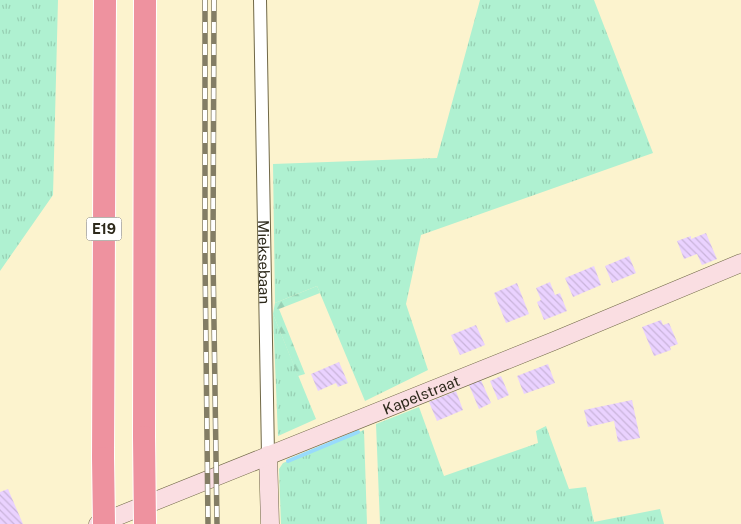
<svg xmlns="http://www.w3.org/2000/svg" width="741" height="524" font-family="'Public Sans',sans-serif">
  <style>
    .grass { fill: url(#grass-tufts) }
    .forest { fill: url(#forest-firs) }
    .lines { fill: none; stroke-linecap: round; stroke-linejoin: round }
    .stream { stroke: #98dbfc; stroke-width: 4 }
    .building { fill: url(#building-back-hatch) }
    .street-casing { stroke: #706847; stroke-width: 14 }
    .secondary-casing { stroke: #706847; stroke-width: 19 }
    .highway-casing { stroke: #fff; stroke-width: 24 }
    .street { stroke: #fff; stroke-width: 12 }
    .secondary { stroke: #fadee2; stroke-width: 18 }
    .highway { stroke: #ee929f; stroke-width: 22 }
    .rail-casing { stroke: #837d65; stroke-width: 5.5 }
    .rail { stroke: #fff; stroke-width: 4; stroke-dasharray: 11; stroke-linecap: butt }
    .highway-bridge-casing { stroke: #fff; stroke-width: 24; stroke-linecap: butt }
    .highway-bridge { stroke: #ee929f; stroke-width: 22 }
    .labels { text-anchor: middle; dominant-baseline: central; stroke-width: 4.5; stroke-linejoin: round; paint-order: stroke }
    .shield { fill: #fff; stroke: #6c695f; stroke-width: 1 }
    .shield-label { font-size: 14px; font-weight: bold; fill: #2d291b }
    .street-label { font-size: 15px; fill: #2d291b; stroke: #fff }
  </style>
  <defs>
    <pattern id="grass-tufts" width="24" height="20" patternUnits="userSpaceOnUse" patternTransform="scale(1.25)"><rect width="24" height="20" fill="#aff1d1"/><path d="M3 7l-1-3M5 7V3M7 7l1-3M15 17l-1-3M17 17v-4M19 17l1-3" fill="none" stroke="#97cfb3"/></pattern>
    <pattern id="forest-firs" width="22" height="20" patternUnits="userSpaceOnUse" patternTransform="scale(1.25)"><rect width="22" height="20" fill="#aff1d1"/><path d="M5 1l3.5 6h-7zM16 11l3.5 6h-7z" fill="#97cfb3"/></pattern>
    <pattern id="building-back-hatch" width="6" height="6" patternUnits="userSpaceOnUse" patternTransform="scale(1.25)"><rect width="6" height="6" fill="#ead2ff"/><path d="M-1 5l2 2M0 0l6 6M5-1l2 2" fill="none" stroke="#c9b4da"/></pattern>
  </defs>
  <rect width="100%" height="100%" fill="#fcf3ce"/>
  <!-- grass -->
  <path class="grass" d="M0 0H58L53 195 0 271Z
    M480 0H594L653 153 421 235 406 304 428 370 365 401 317 286 275 303 273 164 437 158Z
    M273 314 316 419 278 436Z
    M419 407 444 476 538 443 536 431 546 426 569 489 586 487 594 522 660 509 664 524H380L376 424Z
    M364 430 367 524H281L279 469 283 463Z"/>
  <!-- forest -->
  <path class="forest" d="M317 286 320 293 279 309 305 374 298 376 273 314 275 303Z"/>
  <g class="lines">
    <!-- stream -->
    <path class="stream" d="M288 461 358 432"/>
  </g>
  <!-- building -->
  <path class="building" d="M706 233 717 259 702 265 697 254 684 259 677 241 691 236V239Z
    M629 256 636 273 612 283 605 266Z
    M594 266 601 285 573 297 565 278Z
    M550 282 555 295 560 293 567 311 544 320 537 302 541 300 536 288Z
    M517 283 529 314 506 323 494 293Z
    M661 320 663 325 669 323 678 344 670 347 671 350 654 356 642 327Z
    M476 325 485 345 460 355 451 335Z
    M339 362 348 383 338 387 336 383 318 391 311 374Z
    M548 364 555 383 524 394 517 376Z
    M501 376 509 395 498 400 490 381Z
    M481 380 491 403 479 409 469 385Z
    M456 391 463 410 437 421 429 402Z
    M632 400 640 438 618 442 614 421 588 427 584 410Z
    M8 489 23 524H0V492Z"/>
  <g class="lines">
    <!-- street casing -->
    <g class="street-casing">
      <g id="street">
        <path id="s1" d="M260 0 268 455"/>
      </g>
    </g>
    <!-- secondary casing -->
    <g class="secondary-casing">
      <g id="secondary">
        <path d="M268 455 270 524"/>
        <path id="s2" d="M98 524 554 341 741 263"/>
      </g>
    </g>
    <!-- highway casing -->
    <g class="highway-casing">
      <path id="highway" d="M144 437 145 0
        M103 458 105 0"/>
    </g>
    <!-- street -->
    <use href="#street" class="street"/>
    <!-- secondary -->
    <use href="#secondary" class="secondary"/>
    <!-- highway -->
    <use href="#highway" class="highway"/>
    <!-- rail casing -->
    <g class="rail-casing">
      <path id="rail" d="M205 0V258L208 524
        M214 0 213 256 217 524"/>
    </g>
    <!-- rail -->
    <use href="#rail" class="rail"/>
    <!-- highway-bridge casing -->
    <g class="highway-bridge-casing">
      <path id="highway-bridge" d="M144 437 145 524
        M103 458 104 524"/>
    </g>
    <!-- highway-bridge -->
    <use href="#highway-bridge" class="highway-bridge"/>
  </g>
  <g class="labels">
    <!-- shield labels -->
    <rect class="shield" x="86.5" y="217.5" width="35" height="23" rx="4"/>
    <g class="shield-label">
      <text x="104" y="229">E19</text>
    </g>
    <!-- street labels -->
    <g class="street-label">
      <text stroke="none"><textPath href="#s1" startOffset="262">Mieksebaan</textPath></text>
      <text stroke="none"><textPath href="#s2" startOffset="348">Kapelstraat</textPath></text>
    </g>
  </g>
</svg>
